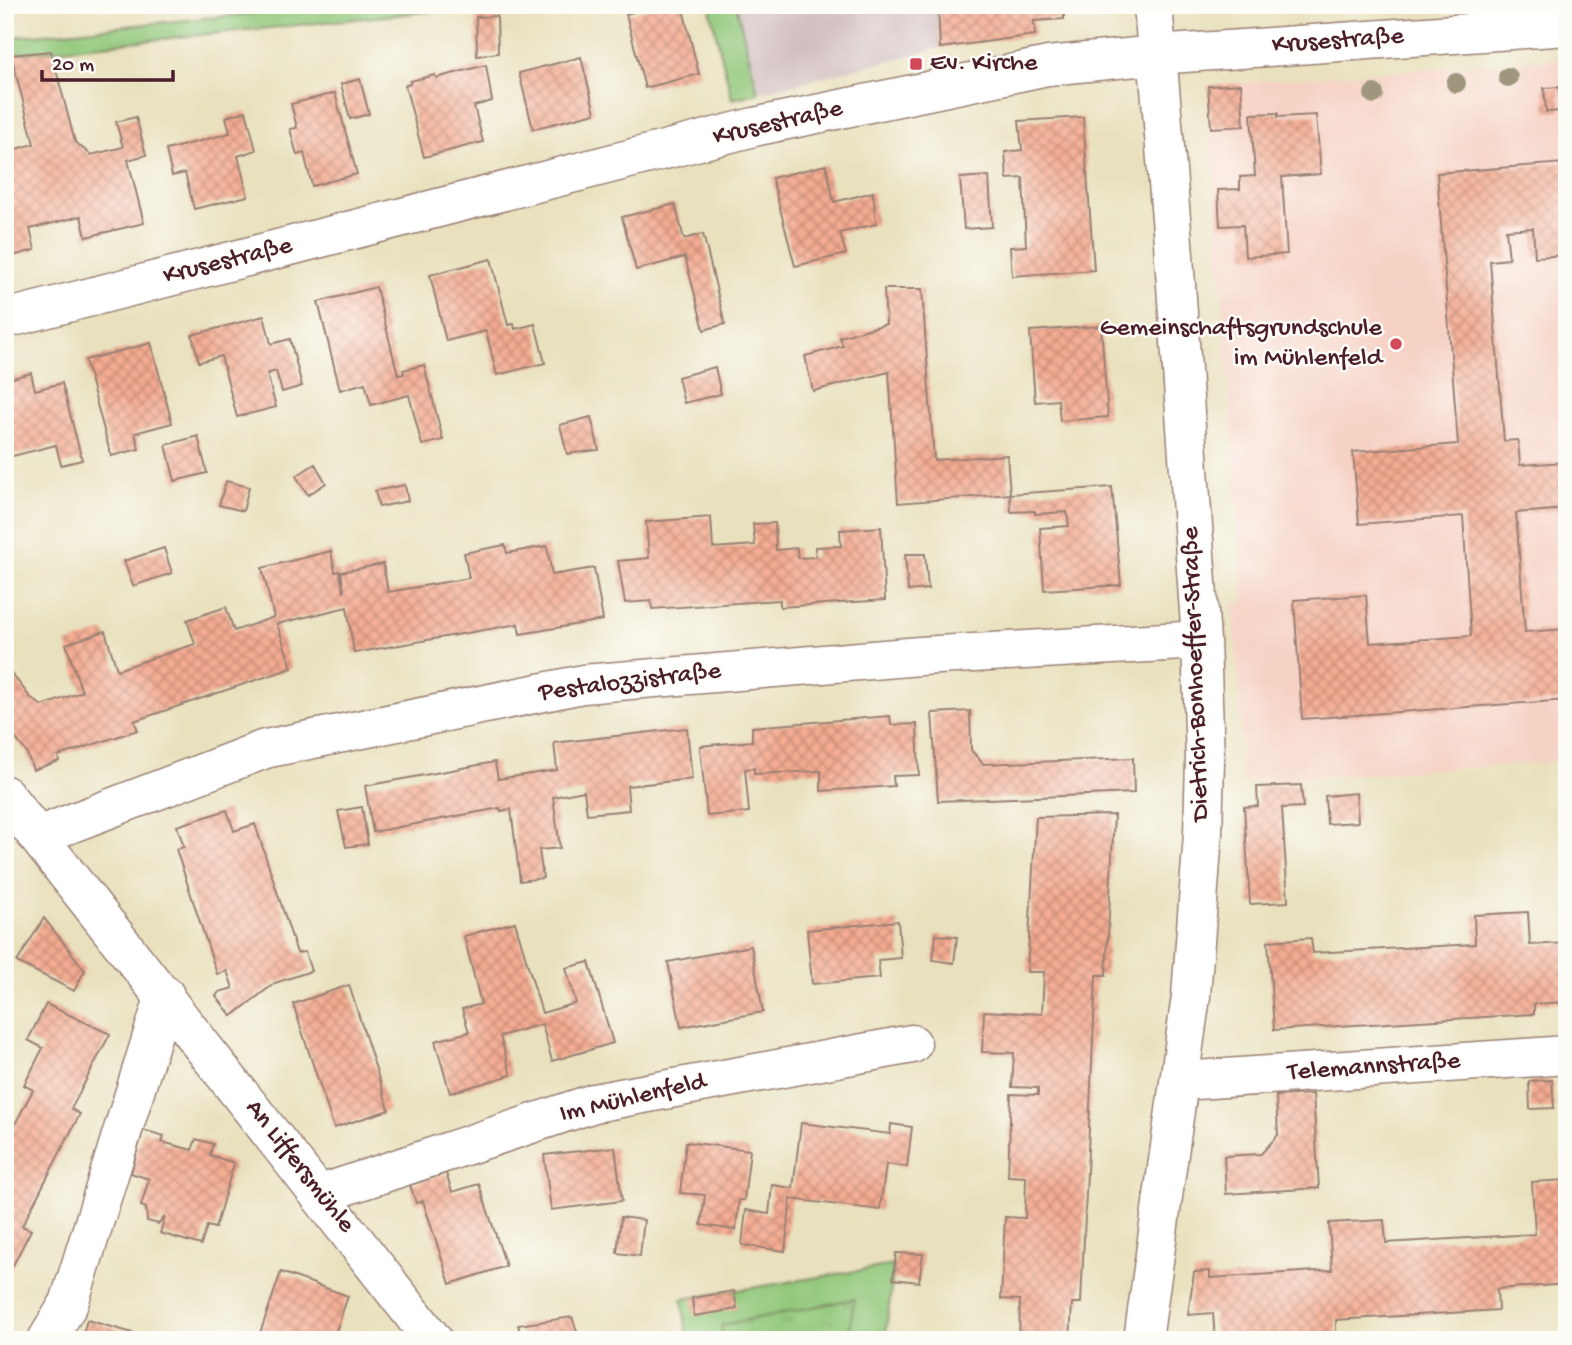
<svg xmlns="http://www.w3.org/2000/svg" width="1572" height="1345" font-family="'Gochi Hand',sans-serif">
  <style>
    .built { fill: #f6d2c5 }
    .industrial { fill: #d1bfbf }
    .green { fill: #92c87a; stroke: #6e7452; stroke-width: 2 }
    .park { fill: url(#park-tufts); stroke: #6e7452; stroke-width: 2 }
    .building { fill: url(#building-cross-hatch) }
    .lines { fill: none; stroke-linecap: round; stroke-linejoin: round }
    .minor-casing { stroke: #9a8074; stroke-width: 41 }
    .minor { stroke: #fff; stroke-width: 38 }
    .tree { fill: #9f977d }
    .poi-dot { fill: #d1495b; stroke: #fdfcf7; stroke-width: 2.5 }
    .labels { text-anchor: middle; dominant-baseline: central; stroke-width: 5; stroke-linejoin: round; paint-order: stroke }
    .street-label { font-size: 26px; fill: #4a1f2b; stroke: #fdfcf7 }
    .poi-label { font-size: 26px; fill: #4a1f2b; stroke: #fdfcf7; text-anchor: start }
  </style>
  <defs>
    <pattern id="park-tufts" width="24" height="20" patternUnits="userSpaceOnUse" patternTransform="scale(1.75)"><rect width="24" height="20" fill="#92c87a"/><path d="M3 7l-1-3M5 7V3M7 7l1-3M15 17l-1-3M17 17v-4M19 17l1-3" fill="none" stroke="#7fab6a"/></pattern>
    <pattern id="building-cross-hatch" width="8" height="8" patternUnits="userSpaceOnUse" patternTransform="scale(1.75)"><rect width="8" height="8" fill="#f4ac92"/><path d="M0 0l8 8M0 8l8-8" fill="none" stroke="#c88b77"/></pattern>
  </defs>
  <rect width="100%" height="100%" fill="#fdfcf7"/>
  <filter id="ink" filterUnits="userSpaceOnUse"><feTurbulence type="fractalNoise" baseFrequency=".0143" numOctaves="2"/><feDisplacementMap in="SourceGraphic" scale="14" xChannelSelector="R" yChannelSelector="G"/><feConvolveMatrix kernelMatrix="1 2 1 2 8 2 1 2 1" color-interpolation-filters="sRGB"/></filter>
  <filter id="wash" filterUnits="userSpaceOnUse"><feTurbulence type="fractalNoise" baseFrequency=".00686" numOctaves="4" result="noise"/><feDisplacementMap in="SourceGraphic" scale="28" xChannelSelector="R" yChannelSelector="G"/><feGaussianBlur stdDeviation="1.57" result="paint"/><feColorMatrix in="noise" values="0 0 0 0 0 0 0 0 0 0 0 0 0 0 0 0 0 1.4 0 .05"/><feComposite in="paint" operator="in"/></filter>
  <g filter="url(#wash)">
    <rect width="100%" height="100%" fill="#e9e1be"/>
    <!-- built -->
    <path class="built" d="M1567 58V761L1241 782 1240 700 1233 604 1244 602 1207 85Z"/>
    <!-- industrial -->
    <path class="industrial" d="M736 5H938L940 48 758 93Z"/>
    <!-- green -->
    <path class="green" d="M339 5H492L5 55V38Z
      M709 5H736L758 93 732 99Z
      M894 1265 885 1340H688L682 1299Z"/>
    <!-- park -->
    <path class="park" d="M854 1299 848 1340H724L721 1325Z"/>
    <g id="blocks">
      <!-- building -->
      <path class="building" d="M659 5H682L699 74 645 88 626 14Z
        M938 5H961V10L981 8V5H1064V19L1034 21 1035 35 940 48Z
        M497 16 498 53 477 56 476 17Z
        M51 51 75 142 91 155 123 147 116 122 136 117 146 155 128 160 144 223 86 237 81 216 30 229 35 250 5 258V152L34 144 11 55Z
        M581 57 595 113 533 129 519 73Z
        M486 65 492 101 474 106 483 142 424 157 405 85 410 84V81L435 75 436 78Z
        M360 79 369 114 350 119 341 84Z
        M1241 84 1244 126 1211 128 1208 86Z
        M1559 87 1561 111 1546 112 1544 88Z
        M335 93 357 174 312 186 304 153 297 155 290 129 297 128 291 104Z
        M246 111 256 150 238 156 248 196 194 209 185 173 172 176 166 150 230 133 226 117Z
        M1278 113V117L1316 115 1321 174 1282 177 1287 254 1245 257 1243 225 1220 226 1218 190 1240 189V177L1255 176 1251 114Z
        M1083 117 1094 270 1012 276 1010 247 1026 246 1023 178 1007 179 1005 152 1022 150 1019 121Z
        M1564 163 1567 202V255L1535 257 1533 228 1506 230 1509 259 1490 261 1504 441 1518 440 1520 465 1567 462V509L1516 513 1525 632 1567 629V700L1302 719 1294 600 1366 595 1370 643 1471 636 1463 516 1359 524 1353 452 1458 444 1437 173Z
        M826 165 834 202 873 192 876 224 840 233 846 254 795 266 772 178Z
        M989 176 992 227 964 229 960 178Z
        M675 204 684 239 703 234 725 324 704 330 685 257 636 270 622 217Z
        M491 259 508 325 514 324 515 329 535 324 545 363 497 375 486 331 446 341 430 275Z
        M376 287 398 375 404 374 403 370 424 365 443 440 422 445 409 395 371 405 365 383 340 390 318 302Z
        M884 289H922L934 460 1007 455 1010 494 1112 487 1121 585 1044 590 1040 528 1069 526 1067 512 1035 514V511L1011 512 1010 494 898 503 889 372 813 391 805 356 843 346 840 337 886 324Z
        M264 316 271 344 290 339 302 386 282 392 276 371 267 374 276 407 237 417 221 356 199 362 192 335Z
        M1101 326 1108 417 1060 421 1058 400 1035 402 1030 331Z
        M151 343 172 423 135 433 139 449 111 456 85 360Z
        M715 367 721 394 684 403 678 377Z
        M31 373 35 390 62 383 82 460 61 465 56 445 5 458V380Z
        M591 417 599 450 567 454 560 425Z
        M198 436 207 473 175 481 166 445Z
        M315 464 326 483 308 495 296 476Z
        M226 481 249 487 243 511 219 505Z
        M405 485 408 501 379 507 375 491Z
        M711 517 713 548 755 545 753 524 775 523 776 550 797 548 798 558 816 557 815 547 841 546 840 530 881 527 885 600 780 607V600L652 609 651 601 625 603 618 561 649 558 646 522Z
        M505 545 507 553 547 546 552 575 594 568 603 620 520 634 518 624 354 653 347 607 277 624 292 668 134 721 138 730 58 756 59 761 33 770 27 753 5 725V665L30 697 42 706 82 692 66 644 105 631 117 670 195 644 187 620 226 607 234 631 274 617 262 568 331 551 335 572 339 571 344 592 341 572 383 564 388 592 469 578 464 553Z
        M164 548 172 573 133 586 124 561Z
        M905 554H925L928 589 908 591Z
        M970 711 971 750 983 764 1133 758 1134 793 938 801 932 713Z
        M890 716 891 725 917 724 919 775 893 776 894 786 821 791V771L754 774V768L745 769 749 812 707 816 700 746 752 741V727Z
        M687 728 692 779 627 786 629 810 587 814 584 791 553 797 560 848 539 850 543 878 520 881 511 809 501 811 500 808 373 832 365 786 495 762 498 779 557 770 554 743Z
        M1301 785 1303 807 1282 808 1288 902 1250 904 1244 807 1258 806 1257 787Z
        M1356 793 1358 822 1327 824 1325 796Z
        M362 807 368 844 346 847 338 811Z
        M227 810 234 831 255 824 297 953 305 952 311 971 275 983 232 1016 216 996 219 992 233 988 227 971 217 974 176 849 184 847 177 826Z
        M1114 815 1106 975H1096L1081 1303H1072L1070 1340H1019L1020 1300 1001 1299 1005 1217 1025 1218 1026 1177 1008 1176 1011 1094 1038 1095V1088L1012 1087 1014 1053 982 1052 984 1011 1042 1014 1044 972H1027L1036 817Z
        M1528 912 1530 945 1567 943V1002L1534 1004V1014L1274 1030 1268 941 1311 938 1313 953 1475 944 1474 915Z
        M44 918 85 970 74 991 17 962Z
        M898 921 901 958 878 960 880 978 812 984 807 930Z
        M515 922 542 1013 576 1003 566 968 589 962 613 1043 552 1061 542 1024 500 1036 511 1075 450 1093 435 1041 469 1032 462 1009 481 1004 464 936Z
        M936 935 957 937 954 963 933 960Z
        M751 946 763 1012 681 1027 668 962Z
        M349 985 389 1110 334 1128 293 1004Z
        M46 1004 110 1034 71 1109 80 1114 22 1226 31 1230 5 1281V1143L33 1090 24 1085 43 1048 28 1040Z
        M1552 1080 1554 1108 1530 1109 1529 1081Z
        M1313 1094 1319 1188 1226 1194 1224 1156 1261 1154 1278 1135 1276 1096Z
        M801 1123 890 1134 891 1124 912 1127 907 1167 886 1164 880 1210 791 1199 785 1251 742 1245 746 1210 769 1214 772 1185 793 1188Z
        M143 1130 164 1136 162 1142 192 1150 196 1139 213 1144 210 1155 234 1163 215 1228 207 1226 201 1245 160 1233 165 1217 158 1224 147 1221 146 1208 141 1206 149 1179 131 1173Z
        M686 1142 750 1150 744 1200H739L736 1230 701 1225 705 1195 680 1193Z
        M615 1147 622 1201 551 1210 544 1155Z
        M446 1173 452 1192 479 1184 506 1266 450 1284 423 1201 416 1203 410 1185Z
        M1567 1180V1284L1497 1289 1498 1310 1336 1320V1334L1248 1340H1215L1213 1313 1188 1315 1194 1272 1210 1271V1278L1332 1270 1329 1223 1384 1220 1386 1243 1535 1234 1532 1182Z
        M621 1217 644 1220 640 1256 617 1253Z
        M896 1253 923 1254 919 1282 893 1279Z
        M281 1272 348 1296 333 1340 258 1339Z
        M734 1291 737 1309 694 1316 692 1298Z
        M572 1317 580 1340H523L518 1325Z
        M87 1320 154 1339V1340H81Z"/>
    </g>
  </g>
  <g filter="url(#ink)">
    <use href="#blocks" fill-opacity="0" stroke="#9a8074" stroke-width="2"/>
    <g class="lines">
      <!-- minor casing -->
      <g class="minor-casing">
        <path id="minor" d="M5 319 754 127 1048 66 1156 55 1567 26
          M5 795 433 1340
          M38 836 265 749 583 684 920 656 1201 640
          M1181 1081 1567 1055
          M321 1194 594 1103 912 1044
          M47 1340 69 1303 165 995
          M1143 1340 1191 996 1203 834 1205 760 1201 640 1173 242 1153 5"/>
      </g>
      <!-- minor -->
      <use href="#minor" class="minor"/>
    </g>
    <!-- trees -->
    <g class="tree">
      <circle cx="1508" cy="77" r="10"/>
      <circle cx="1456" cy="83" r="10"/>
      <circle cx="1374" cy="94" r="10"/>
    </g>
  </g>
  <!-- markers -->
  <g class="poi-dot">
    <rect x="909" y="57" width="14" height="14" rx="3.5"/>
    <circle cx="1396" cy="344" r="7"/>
  </g>
  <g class="labels">
    <!-- street labels -->
    <g class="street-label">
      <text transform="translate(1338 42) rotate(-4)">Krusestraße</text>
      <text transform="translate(778 124) rotate(-13)">Krusestraße</text>
      <text transform="translate(228 262) rotate(-14)">Krusestraße</text>
      <text transform="translate(1197 674) rotate(-92)">Dietrich-Bonhoeffer-Straße</text>
      <text transform="translate(630 683) rotate(-7)">Pestalozzistraße</text>
      <text transform="translate(1374 1068) rotate(-4)">Telemannstraße</text>
      <text transform="translate(633 1099) rotate(-13)">Im Mühlenfeld</text>
      <text transform="translate(299 1167) rotate(52)">An Liffersmühle</text>
    </g>
    <!-- poi labels -->
    <g class="poi-label">
      <text x="930" y="64">Ev. Kirche</text>
      <text x="1382" y="329" text-anchor="end">Gemeinschaftsgrundschule<tspan x="1382" dy="30">im Mühlenfeld</tspan></text>
    </g>
  </g>
  <!-- margin -->
  <rect width="1572" height="1345" fill="none" stroke="#fdfcf7" stroke-width="28"/>
  <!-- scale -->
  <path d="M42 70v10h131v-10" fill="none" stroke="#4a1f2b" stroke-width="3.5"/>
  <text x="52" y="70" font-size="21" fill="#4a1f2b" stroke="#fdfcf7" stroke-width="5" paint-order="stroke">20 m</text>
</svg>
